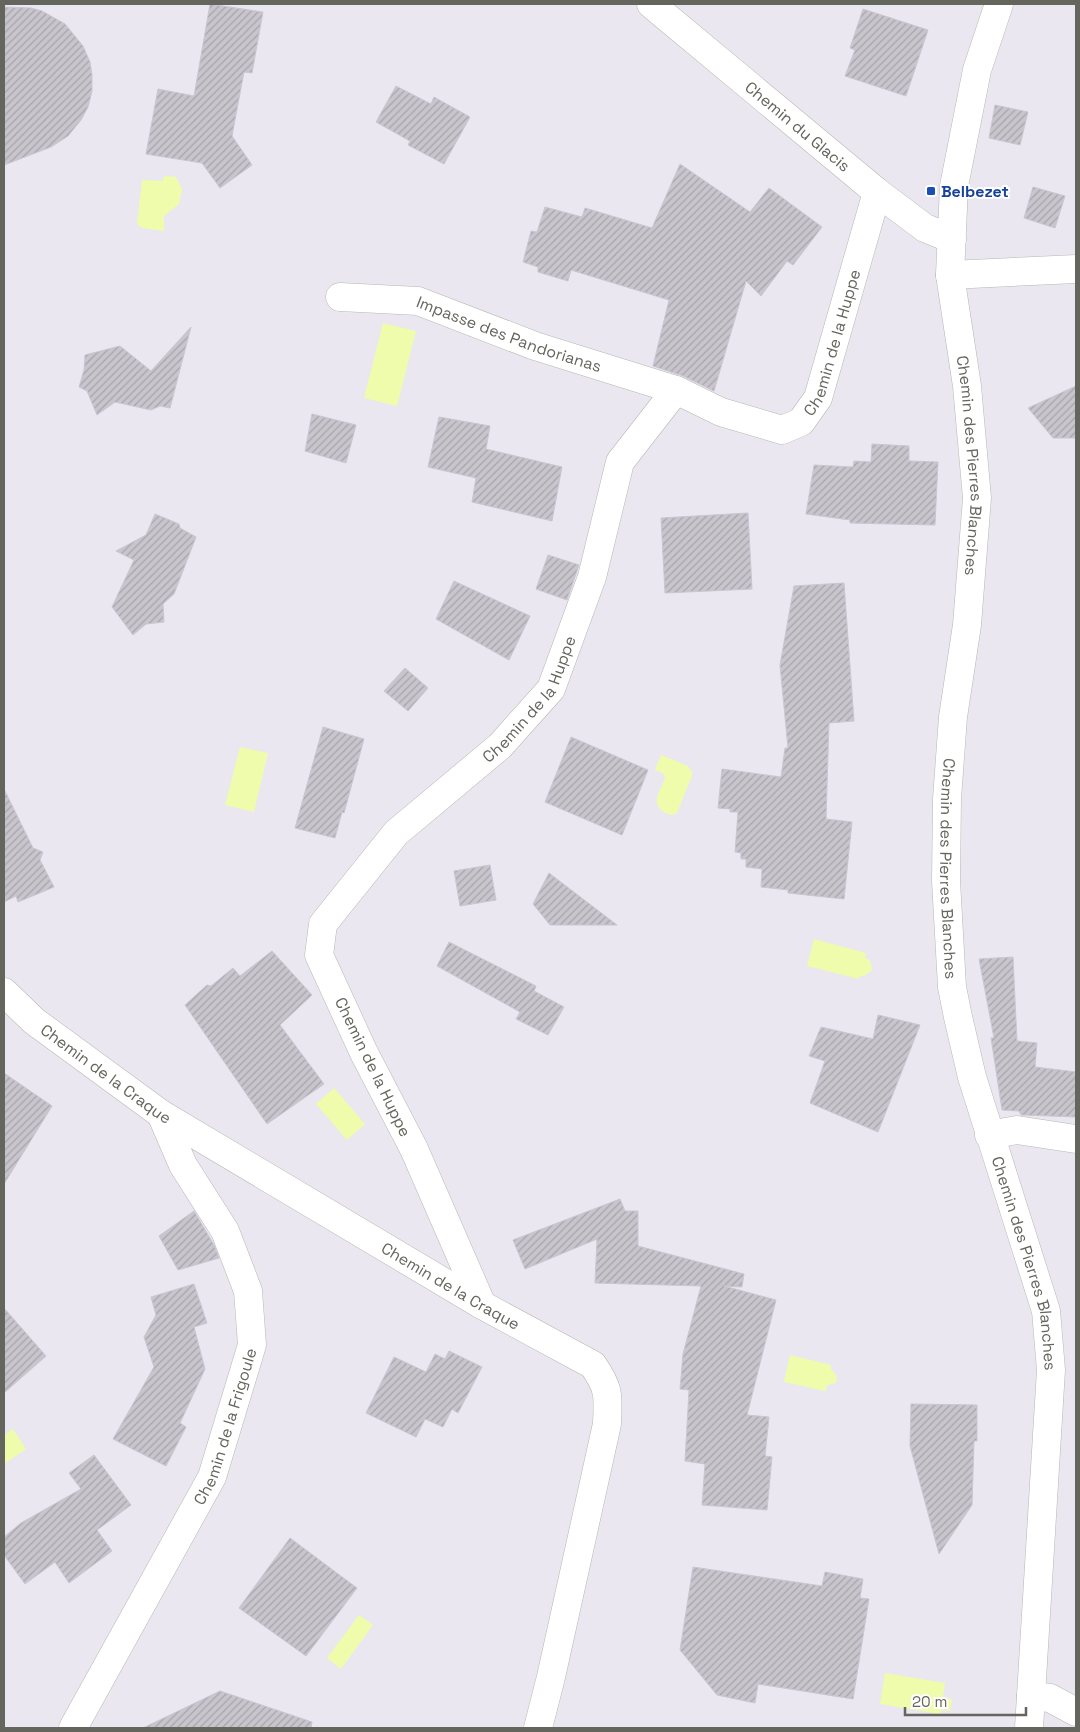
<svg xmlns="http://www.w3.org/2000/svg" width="1080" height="1732" font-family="'Space Grotesk',sans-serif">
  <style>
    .water { fill: #eefcab }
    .building { fill: url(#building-hatch); stroke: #cbc5d4 }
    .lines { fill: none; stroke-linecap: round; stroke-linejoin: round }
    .pedestrian-casing { stroke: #b6b8b2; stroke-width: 29 }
    .minor-casing { stroke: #b6b8b2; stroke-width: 29 }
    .tertiary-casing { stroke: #b6b8b2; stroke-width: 29 }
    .pedestrian { stroke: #fff; stroke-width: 28 }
    .minor { stroke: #fff; stroke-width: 28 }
    .tertiary { stroke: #fff; stroke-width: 28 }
    .transit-dot { fill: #1a4fb4; stroke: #fff; stroke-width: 2 }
    .labels { text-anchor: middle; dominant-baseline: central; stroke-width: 4; stroke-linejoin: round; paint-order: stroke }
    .street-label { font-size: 16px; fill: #64665e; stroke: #fff }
    .transit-label { font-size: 16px; font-weight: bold; fill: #164399; stroke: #fff; text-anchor: start }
  </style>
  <defs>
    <pattern id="building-hatch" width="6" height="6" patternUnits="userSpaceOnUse" patternTransform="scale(1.25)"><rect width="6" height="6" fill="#c9c5cd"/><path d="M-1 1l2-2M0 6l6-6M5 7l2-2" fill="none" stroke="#a7a4aa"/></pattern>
  </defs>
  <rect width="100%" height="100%" fill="#ebe7f0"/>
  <!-- water -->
  <path class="water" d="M164 176 176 177 182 189 179 204 164 216V231L142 228 137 224 142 180 163 181Z
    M383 323 416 331 397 406 364 398Z
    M240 747 268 753 254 812 225 805Z
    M661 755 688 766 693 773 677 813C672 816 670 815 666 813 649 805 660 791 665 778L663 773 655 770Z
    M814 939 866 953 865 958 870 960 872 970 864 976H860L859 979 807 966Z
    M334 1088 365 1124 347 1140 316 1104Z
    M790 1355 831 1365V1369L837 1376 836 1383 828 1385 825 1391 784 1382Z
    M13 1429 26 1449 4 1464V1435Z
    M359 1615 373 1625 341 1669 327 1658Z
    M885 1673 945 1683 943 1697 952 1699 950 1711 942 1710 940 1714 880 1704Z"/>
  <!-- building -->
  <path class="building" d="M210 4 263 12 252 73 244 72 232 136 252 165 220 188 202 163 146 154 158 89 194 96Z
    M4 7 31 8 42 11 65 24 83 46 90 62 92 75V91L88 107 81 120 68 136 51 147 4 165Z
    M863 9 928 30 906 96 845 76 855 50 850 48Z
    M396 86 431 104 434 97 470 117 444 164 408 145 410 141 376 122Z
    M995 105 1028 112 1020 145 989 138Z
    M680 164 750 212 769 188 822 227 793 265 787 261 761 296 746 281 714 391 683 376 653 366 669 300 571 270 568 281 538 272V267L523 262 531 231 537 232 545 207 582 217 585 208 652 228Z
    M1033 187 1065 196 1055 228 1024 218Z
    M191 327 170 408 160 406 151 410 115 402 97 415 87 391 79 387 84 370 85 355 120 346 151 371Z
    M1076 386V438H1053L1028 408Z
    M312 414 356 425 346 463 305 451Z
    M439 417 490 426 486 449 562 467 552 521 472 502 476 478 428 467Z
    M872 444 909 446V461L938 462 935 525 850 523V520L806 514 814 465 853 467 854 461 871 462Z
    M748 513 752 589 665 593 661 518Z
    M155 514 179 524 180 528 196 537 174 594 163 604 164 622 146 624 133 635 112 607 134 560 116 551 146 535Z
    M548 555 579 565 567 600 536 589Z
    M454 581 530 616 509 660 436 619Z
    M844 583 854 721 829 723 826 819 852 822 844 899 788 893V890L761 887 762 869 746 867V859H741V853L735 852 738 812H730V809L718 808 722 769 781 777 785 748H788L780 665 794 586Z
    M405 668 428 688 408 711 384 691Z
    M323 727 364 739 344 813 342 812 335 838 295 828Z
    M571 737 648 770 622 835 545 802Z
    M4 789 33 848 43 852 40 860 54 887 18 902 16 896 4 902Z
    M490 865 496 900 460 906 454 871Z
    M549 873 617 925H550L533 904Z
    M449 942 536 986 534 991 564 1007 548 1035 516 1019 520 1012 437 966Z
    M272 951 312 995 280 1025 324 1084 267 1124 185 1005 207 985 211 986 233 968 240 976Z
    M1013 957 1017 1041 1037 1043 1035 1067 1076 1072V1117L1024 1115H1021L1019 1111 1002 1110 991 1038H994L979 959Z
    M878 1015 920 1025 878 1132 810 1103 825 1061 809 1056 821 1027 873 1039Z
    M4 1073 52 1106 4 1184Z
    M620 1199 625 1211H638V1246L744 1274 742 1287 724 1286 776 1300 747 1415 769 1417 765 1456 772 1457 767 1510 702 1505 705 1464 685 1461 689 1390 680 1389 683 1354 701 1286 595 1283 597 1239 525 1269 513 1240Z
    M194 1211 214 1245 219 1258 178 1270 159 1236Z
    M194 1284 207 1323 194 1327 205 1369 180 1423 186 1427 166 1466 113 1439 154 1367 144 1337 156 1315 151 1297Z
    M4 1308 46 1356 4 1393Z
    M449 1351 482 1367 458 1413 452 1409 443 1427 425 1419 416 1437 366 1413 394 1357 426 1372 435 1354 445 1359Z
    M911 1404 977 1405V1441H974L972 1505 939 1554 910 1446Z
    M94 1455 131 1505 97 1530 112 1551 69 1583 55 1562 25 1584 4 1555V1537L21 1523 81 1489 69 1473Z
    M290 1538 357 1588 306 1656 239 1608Z
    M693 1567 822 1586 825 1572 863 1579 860 1598 869 1599 853 1699 758 1684 755 1703 717 1695 680 1650Z
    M220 1691 312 1722 311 1728H143Z"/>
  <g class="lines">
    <!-- pedestrian casing -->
    <g class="pedestrian-casing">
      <g id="pedestrian">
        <path id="s1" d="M482 1305 414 1149 364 1053 319 955 323 924 396 833 500 746 551 689 592 577 620 462 676 390"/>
      </g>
    </g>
    <!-- minor casing -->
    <g class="minor-casing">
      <g id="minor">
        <path id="s2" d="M651 4 877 192 925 228 952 239"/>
        <path d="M950 275 1076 269"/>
        <path id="s3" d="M340 297 418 301 535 346 676 390 721 412 782 430 801 422 818 398 877 192"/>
        <path id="s4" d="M4 992 34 1021 161 1114 482 1305 593 1365C610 1390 608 1395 607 1424L551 1677 538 1728"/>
        <path d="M989 1135 1017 1130 1076 1139"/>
        <path d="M1031 1696 1050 1698 1076 1712"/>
        <path id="s5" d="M73 1728 212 1477 252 1345 248 1291 225 1231 183 1165 161 1114"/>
      </g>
    </g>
    <!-- tertiary casing -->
    <g class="tertiary-casing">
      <g id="tertiary">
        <path id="s6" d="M999 4 977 70 954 186 950 275 967 386 977 498 967 625 953 717 947 799 946 881 952 987 958 1017 972 1077 1046 1311 1051 1370 1029 1728"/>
      </g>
    </g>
    <!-- pedestrian -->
    <use href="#pedestrian" class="pedestrian"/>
    <!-- minor -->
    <use href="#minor" class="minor"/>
    <!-- tertiary -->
    <use href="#tertiary" class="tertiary"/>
  </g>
  <!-- markers -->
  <rect class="transit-dot" x="926" y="186" width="10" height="10" rx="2.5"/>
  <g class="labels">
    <!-- street labels -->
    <g class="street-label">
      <text stroke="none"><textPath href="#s2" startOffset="191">Chemin du Glacis</textPath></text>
      <text stroke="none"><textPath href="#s3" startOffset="175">Impasse des Pandorianas</textPath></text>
      <text stroke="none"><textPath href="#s3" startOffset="572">Chemin de la Huppe</textPath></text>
      <text stroke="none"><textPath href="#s6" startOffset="469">Chemin des Pierres Blanches</textPath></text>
      <text stroke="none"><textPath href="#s1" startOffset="726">Chemin de la Huppe</textPath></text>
      <text stroke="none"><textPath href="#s6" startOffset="874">Chemin des Pierres Blanches</textPath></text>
      <text transform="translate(373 1067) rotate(64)">Chemin de la Huppe</text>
      <text stroke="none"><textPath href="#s4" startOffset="131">Chemin de la Craque</textPath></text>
      <text stroke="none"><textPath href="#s6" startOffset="1279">Chemin des Pierres Blanches</textPath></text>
      <text stroke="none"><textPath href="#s4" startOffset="536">Chemin de la Craque</textPath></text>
      <text stroke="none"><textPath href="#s5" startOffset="339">Chemin de la Frigoule</textPath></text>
    </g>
    <!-- transit labels -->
    <g class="transit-label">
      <text x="941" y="191">Belbezet</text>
    </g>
  </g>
  <!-- border -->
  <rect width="1080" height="1732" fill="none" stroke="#64665e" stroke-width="10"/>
  <!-- scale -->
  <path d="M905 1707v8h121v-8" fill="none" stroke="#64665e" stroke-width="2.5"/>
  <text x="912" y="1707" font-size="15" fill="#64665e" stroke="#ffffff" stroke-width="4" paint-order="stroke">20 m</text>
</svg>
